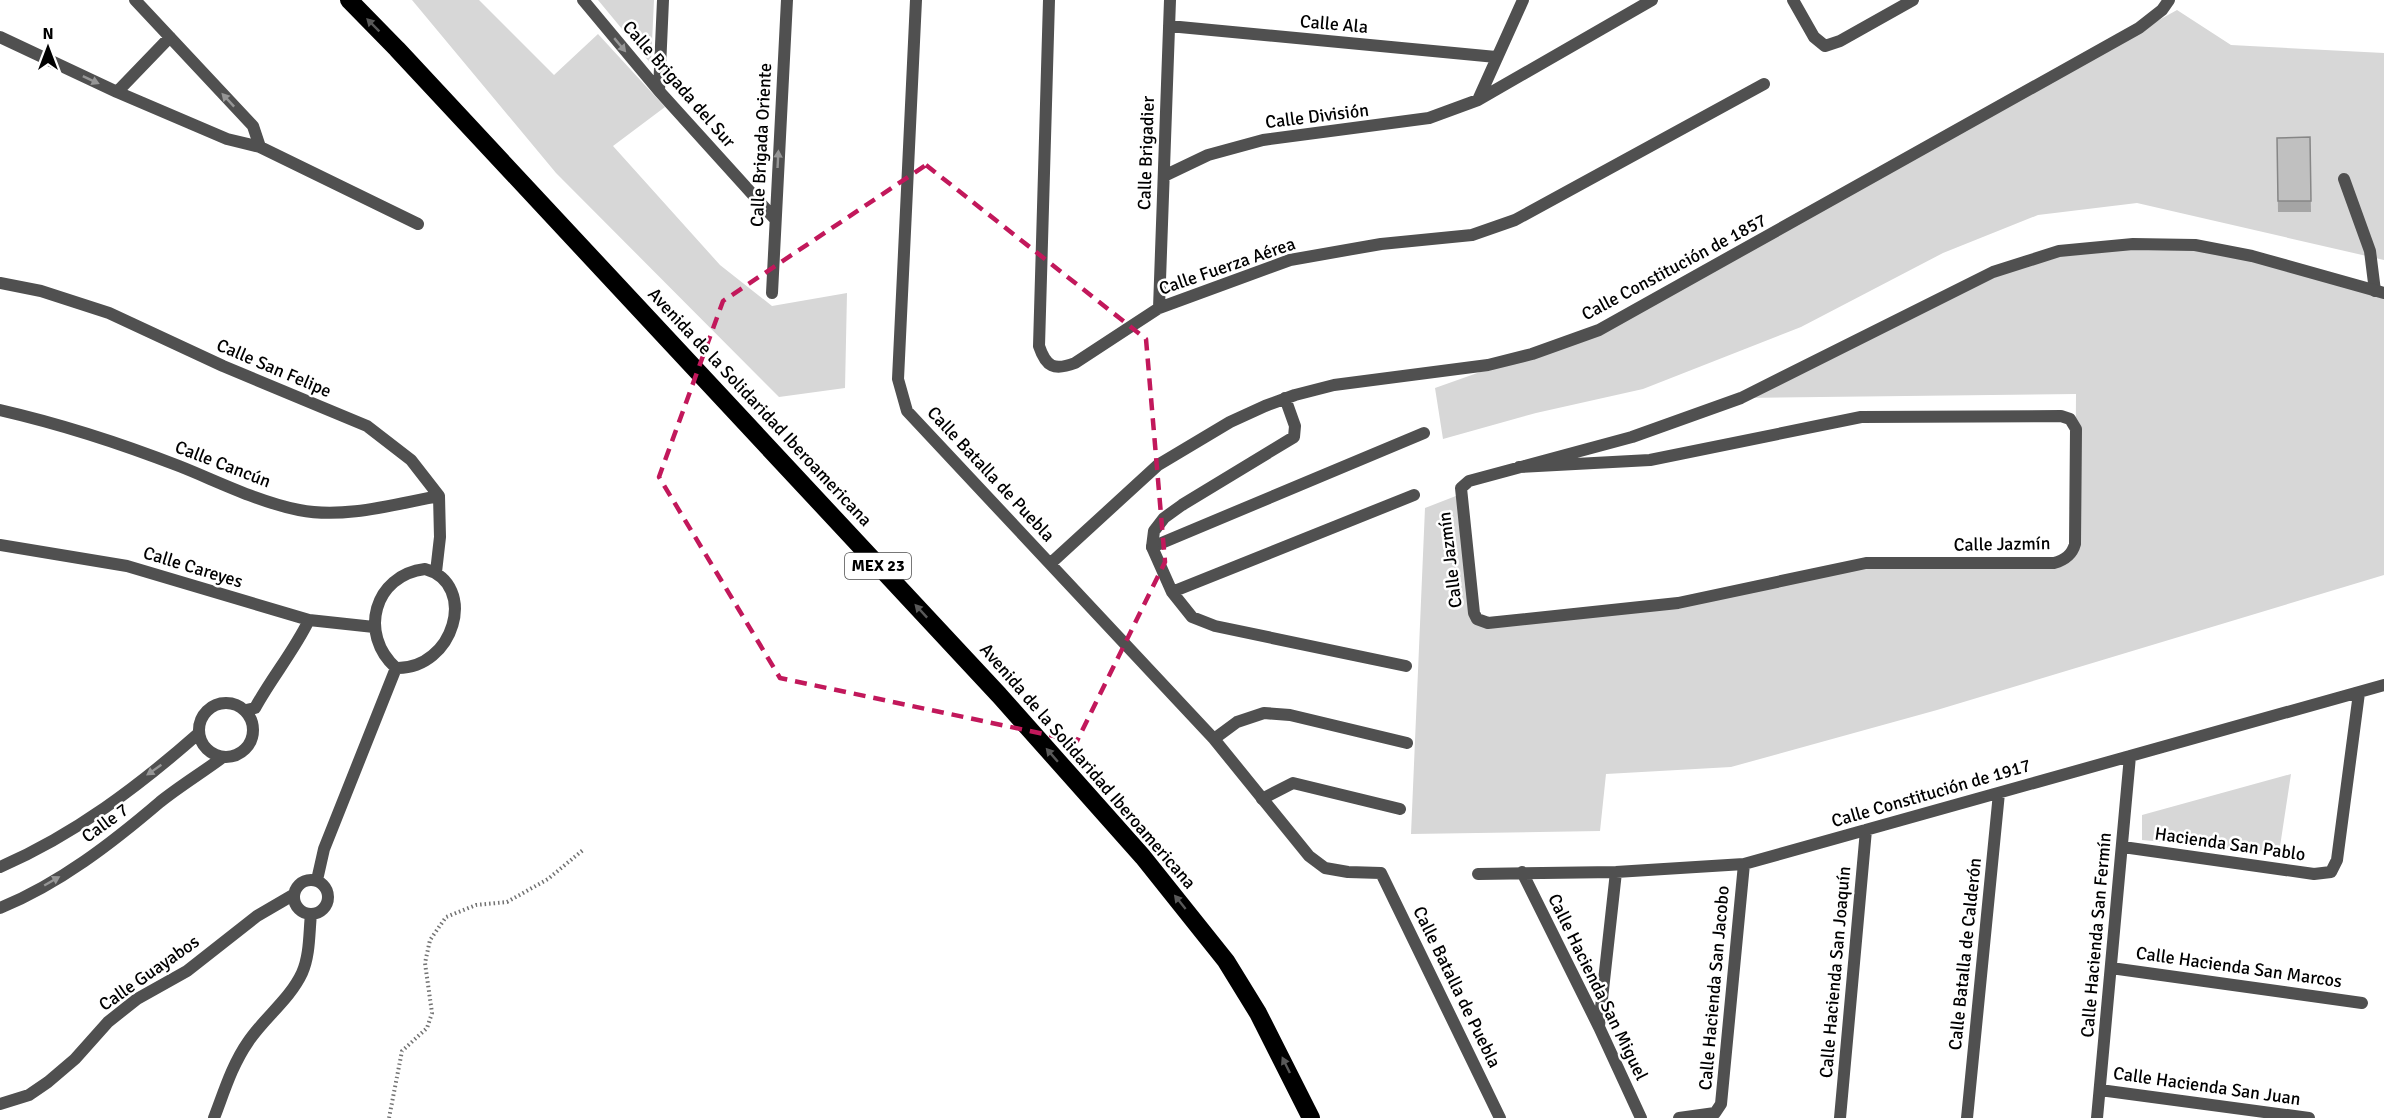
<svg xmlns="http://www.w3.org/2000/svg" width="2384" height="1118" font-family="Signika,sans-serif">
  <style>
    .green { fill: #d7d7d7 }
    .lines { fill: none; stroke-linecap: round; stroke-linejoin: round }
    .path { stroke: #727272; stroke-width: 4; stroke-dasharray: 1.5 3; stroke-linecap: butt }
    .lane { stroke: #505050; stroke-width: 12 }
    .street { stroke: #505050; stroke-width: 12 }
    .highway { stroke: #000; stroke-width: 18 }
    .wall { fill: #a5a5a5 }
    .building { fill: #c0c0c0; stroke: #868686; stroke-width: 1.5 }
    .oneway { fill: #595959 }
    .oneway2 { fill: #969696 }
    .marked { fill: none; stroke: #c2185b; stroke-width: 4.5; stroke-dasharray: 12 8; stroke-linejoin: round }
    .labels { text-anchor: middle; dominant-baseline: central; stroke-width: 5; stroke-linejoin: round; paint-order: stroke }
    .shield { fill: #fff; stroke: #4c4c4c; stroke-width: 1.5 }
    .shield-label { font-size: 16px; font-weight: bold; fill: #000 }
    .street-label { font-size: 18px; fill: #000; stroke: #fff }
  </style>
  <rect width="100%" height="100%" fill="#fff"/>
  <!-- green -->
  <path class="green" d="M412 0H479L554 75 598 34 665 107 613 146 720 265 772 306 847 293 845 388 779 397 556 173Z
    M598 0H654L651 64Z
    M2177 10 2231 45 2384 53V260L2137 203 2038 215 1943 253 1801 327 1643 389 1536 413 1443 439 1435 388 1599 330Z
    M2133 244 2252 256 2384 290V575L1937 710 1731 767 1606 774 1600 831 1411 834 1425 508 1461 494 1477 618 1678 603 1866 563 2062 561 2075 544 2076 394 1741 398 1993 272 2059 251Z
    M2291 774 2279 853 2142 840V815Z"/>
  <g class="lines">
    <!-- path -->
    <path class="path" d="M389 1118 402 1051 427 1028 432 1013 425 963 430 940 446 917 476 905 507 902 548 879 583 850"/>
    <!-- lane -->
    <path class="lane" d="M2344 179 2370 251 2375 291
      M1152 547 1424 433
      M1262 799 1293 783 1400 809"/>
    <!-- street -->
    <path class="street" d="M135 0 253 126 260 147
      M583 0 659 91 774 218
      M916 0 898 379 907 411 1214 739 1309 856 1325 868 1348 872 1381 873 1500 1118
      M1049 0 1039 346C1046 367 1054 371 1075 363L1159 308 1290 260 1381 244 1472 235 1515 220 1764 84
      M1793 0 1814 37 1825 46 1840 41 1913 0
      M1169 26 1496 57
      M0 37 117 92 227 139 260 147 418 224
      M659 91 663 0
      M117 92 170 37
      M1478 100 1523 0
      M1164 176 1208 155 1263 140 1429 118 1478 100 1652 0
      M0 283 41 291 109 313 223 366 367 426 411 460 439 496 440 537 436 572
      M772 293 787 0
      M1159 308 1170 0
      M1285 398 1295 426 1294 437 1182 505 1164 518 1154 531 1152 547 1172 592 1192 617 1215 626 1406 666
      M0 410C61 424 120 443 179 466 217 481 258 502 299 510 345 519 395 504 439 496
      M1519 467 1650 460 1861 417 2061 416 2070 419 2076 429 2075 544C2072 555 2065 560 2054 563H1866L1678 603 1488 623 1477 619 1474 613 1461 488 1469 481 1632 437 1741 398 1993 272 2059 251 2133 244 2195 245 2252 256 2384 293
      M0 545 127 566 309 620 374 627
      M1051 563 1158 465 1230 422 1265 406 1295 395 1334 385 1488 365 1532 354 1599 330 2139 28 2162 10 2169 0
      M425 569C479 584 454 670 396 668 358 634 374 575 425 569Z
      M1172 592 1414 495
      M199 730a27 27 0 1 1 54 0a27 27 0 1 1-54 0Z
      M246 710 255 708C272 677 294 651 309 620
      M1214 739 1237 722 1264 713 1290 715 1407 743
      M2123 847 2314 874 2331 872 2337 860 2359 693
      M0 867C74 835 139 786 199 733
      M1522 872 1599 1027 1641 1118
      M1478 874 1616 872 1744 864 2384 685
      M294 897a17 17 0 1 1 34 0a17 17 0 1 1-34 0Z
      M317 880 324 849 396 668
      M0 908C59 884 112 843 160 802 180 786 203 772 223 757
      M2111 968 2362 1003
      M1599 1026 1616 872
      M2100 1090 2309 1118
      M0 1104 29 1095 48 1082 75 1059 108 1022 137 999 187 971 257 916 293 895
      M214 1118C224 1092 232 1065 248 1042 264 1018 290 999 302 973 310 955 309 933 311 914
      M1679 1118 1715 1113 1721 1104 1744 864
      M1840 1118 1866 830
      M1967 1118 1999 793
      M2097 1118 2130 756"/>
    <!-- highway -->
    <path class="highway" d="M349 0 397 49 999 695 1143 857 1226 961 1258 1013 1311 1118"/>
  </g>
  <!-- wall -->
  <path class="wall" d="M2310 137 2311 212H2278L2277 138Z"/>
  <!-- building -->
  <path class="building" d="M2310 137 2311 201H2278L2277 138Z"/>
  <!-- one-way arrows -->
  <defs><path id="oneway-solid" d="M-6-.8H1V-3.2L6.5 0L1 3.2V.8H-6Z" transform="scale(1.5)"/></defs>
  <g class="oneway">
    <use href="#oneway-solid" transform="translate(373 25) rotate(-135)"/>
    <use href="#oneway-solid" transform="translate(921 611) rotate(-133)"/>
    <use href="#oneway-solid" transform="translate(1052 755) rotate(-131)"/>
    <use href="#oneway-solid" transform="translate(1180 902) rotate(-129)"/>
    <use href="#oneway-solid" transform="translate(1286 1065) rotate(-116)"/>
  </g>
  <g class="oneway2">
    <use href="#oneway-solid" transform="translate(620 45) rotate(50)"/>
    <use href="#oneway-solid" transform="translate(91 80) rotate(25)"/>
    <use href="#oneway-solid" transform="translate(228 100) rotate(-133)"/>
    <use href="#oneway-solid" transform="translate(778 159) rotate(-87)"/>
    <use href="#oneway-solid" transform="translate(154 770) rotate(145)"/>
    <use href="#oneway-solid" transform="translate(52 881) rotate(-30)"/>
  </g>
  <!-- marked area -->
  <path class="marked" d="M926 165 1146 339 1165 562 1077 741 780 678 659 477 723 301Z"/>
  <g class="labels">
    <!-- shield labels -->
    <rect class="shield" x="845" y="553" width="66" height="26" rx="4.5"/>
    <g class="shield-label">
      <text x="878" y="566">MEX 23</text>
    </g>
    <!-- street labels -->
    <g class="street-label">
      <text transform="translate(1334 24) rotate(5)">Calle Ala</text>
      <text transform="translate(679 84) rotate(49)">Calle Brigada del Sur</text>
      <text transform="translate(1317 116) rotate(-7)">Calle División</text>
      <text transform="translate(761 145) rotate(-87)">Calle Brigada Oriente</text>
      <text transform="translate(1146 153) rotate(-88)">Calle Brigadier</text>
      <text transform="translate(1227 266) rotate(-19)">Calle Fuerza Aérea</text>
      <text transform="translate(1674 267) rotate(-28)">Calle Constitución de 1857</text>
      <text transform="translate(274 368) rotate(23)">Calle San Felipe</text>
      <text transform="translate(760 407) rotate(47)">Avenida de la Solidaridad Iberoamericana</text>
      <text transform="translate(223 464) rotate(21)">Calle Cancún</text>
      <text transform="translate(991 474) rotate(47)">Calle Batalla de Puebla</text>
      <text transform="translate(2002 544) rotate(-1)">Calle Jazmín</text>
      <text transform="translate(1450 560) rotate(-97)">Calle Jazmín</text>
      <text transform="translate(193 567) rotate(17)">Calle Careyes</text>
      <text transform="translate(1088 766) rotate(49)">Avenida de la Solidaridad Iberoamericana</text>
      <text transform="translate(1931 793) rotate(-16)">Calle Constitución de 1917</text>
      <text transform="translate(105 823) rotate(-36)">Calle 7</text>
      <text transform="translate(2230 844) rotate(8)">Hacienda San Pablo</text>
      <text transform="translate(2096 935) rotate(-85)">Calle Hacienda San Fermín</text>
      <text transform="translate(1965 954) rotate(-84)">Calle Batalla de Calderón</text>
      <text transform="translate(2239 967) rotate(8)">Calle Hacienda San Marcos</text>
      <text transform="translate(1835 972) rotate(-85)">Calle Hacienda San Joaquín</text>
      <text transform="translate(149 973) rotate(-35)">Calle Guayabos</text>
      <text transform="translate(1457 987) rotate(64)">Calle Batalla de Puebla</text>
      <text transform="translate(1598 987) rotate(64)">Calle Hacienda San Miguel</text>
      <text transform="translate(1714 988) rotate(-85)">Calle Hacienda San Jacobo</text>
      <text transform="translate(2207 1086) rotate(8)">Calle Hacienda San Juan</text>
    </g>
  </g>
  <!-- north arrow -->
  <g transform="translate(48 48)" stroke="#ffffff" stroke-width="4.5" paint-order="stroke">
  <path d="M0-4.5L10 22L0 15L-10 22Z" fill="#000000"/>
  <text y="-9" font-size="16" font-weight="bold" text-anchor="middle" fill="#000000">N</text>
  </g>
</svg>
